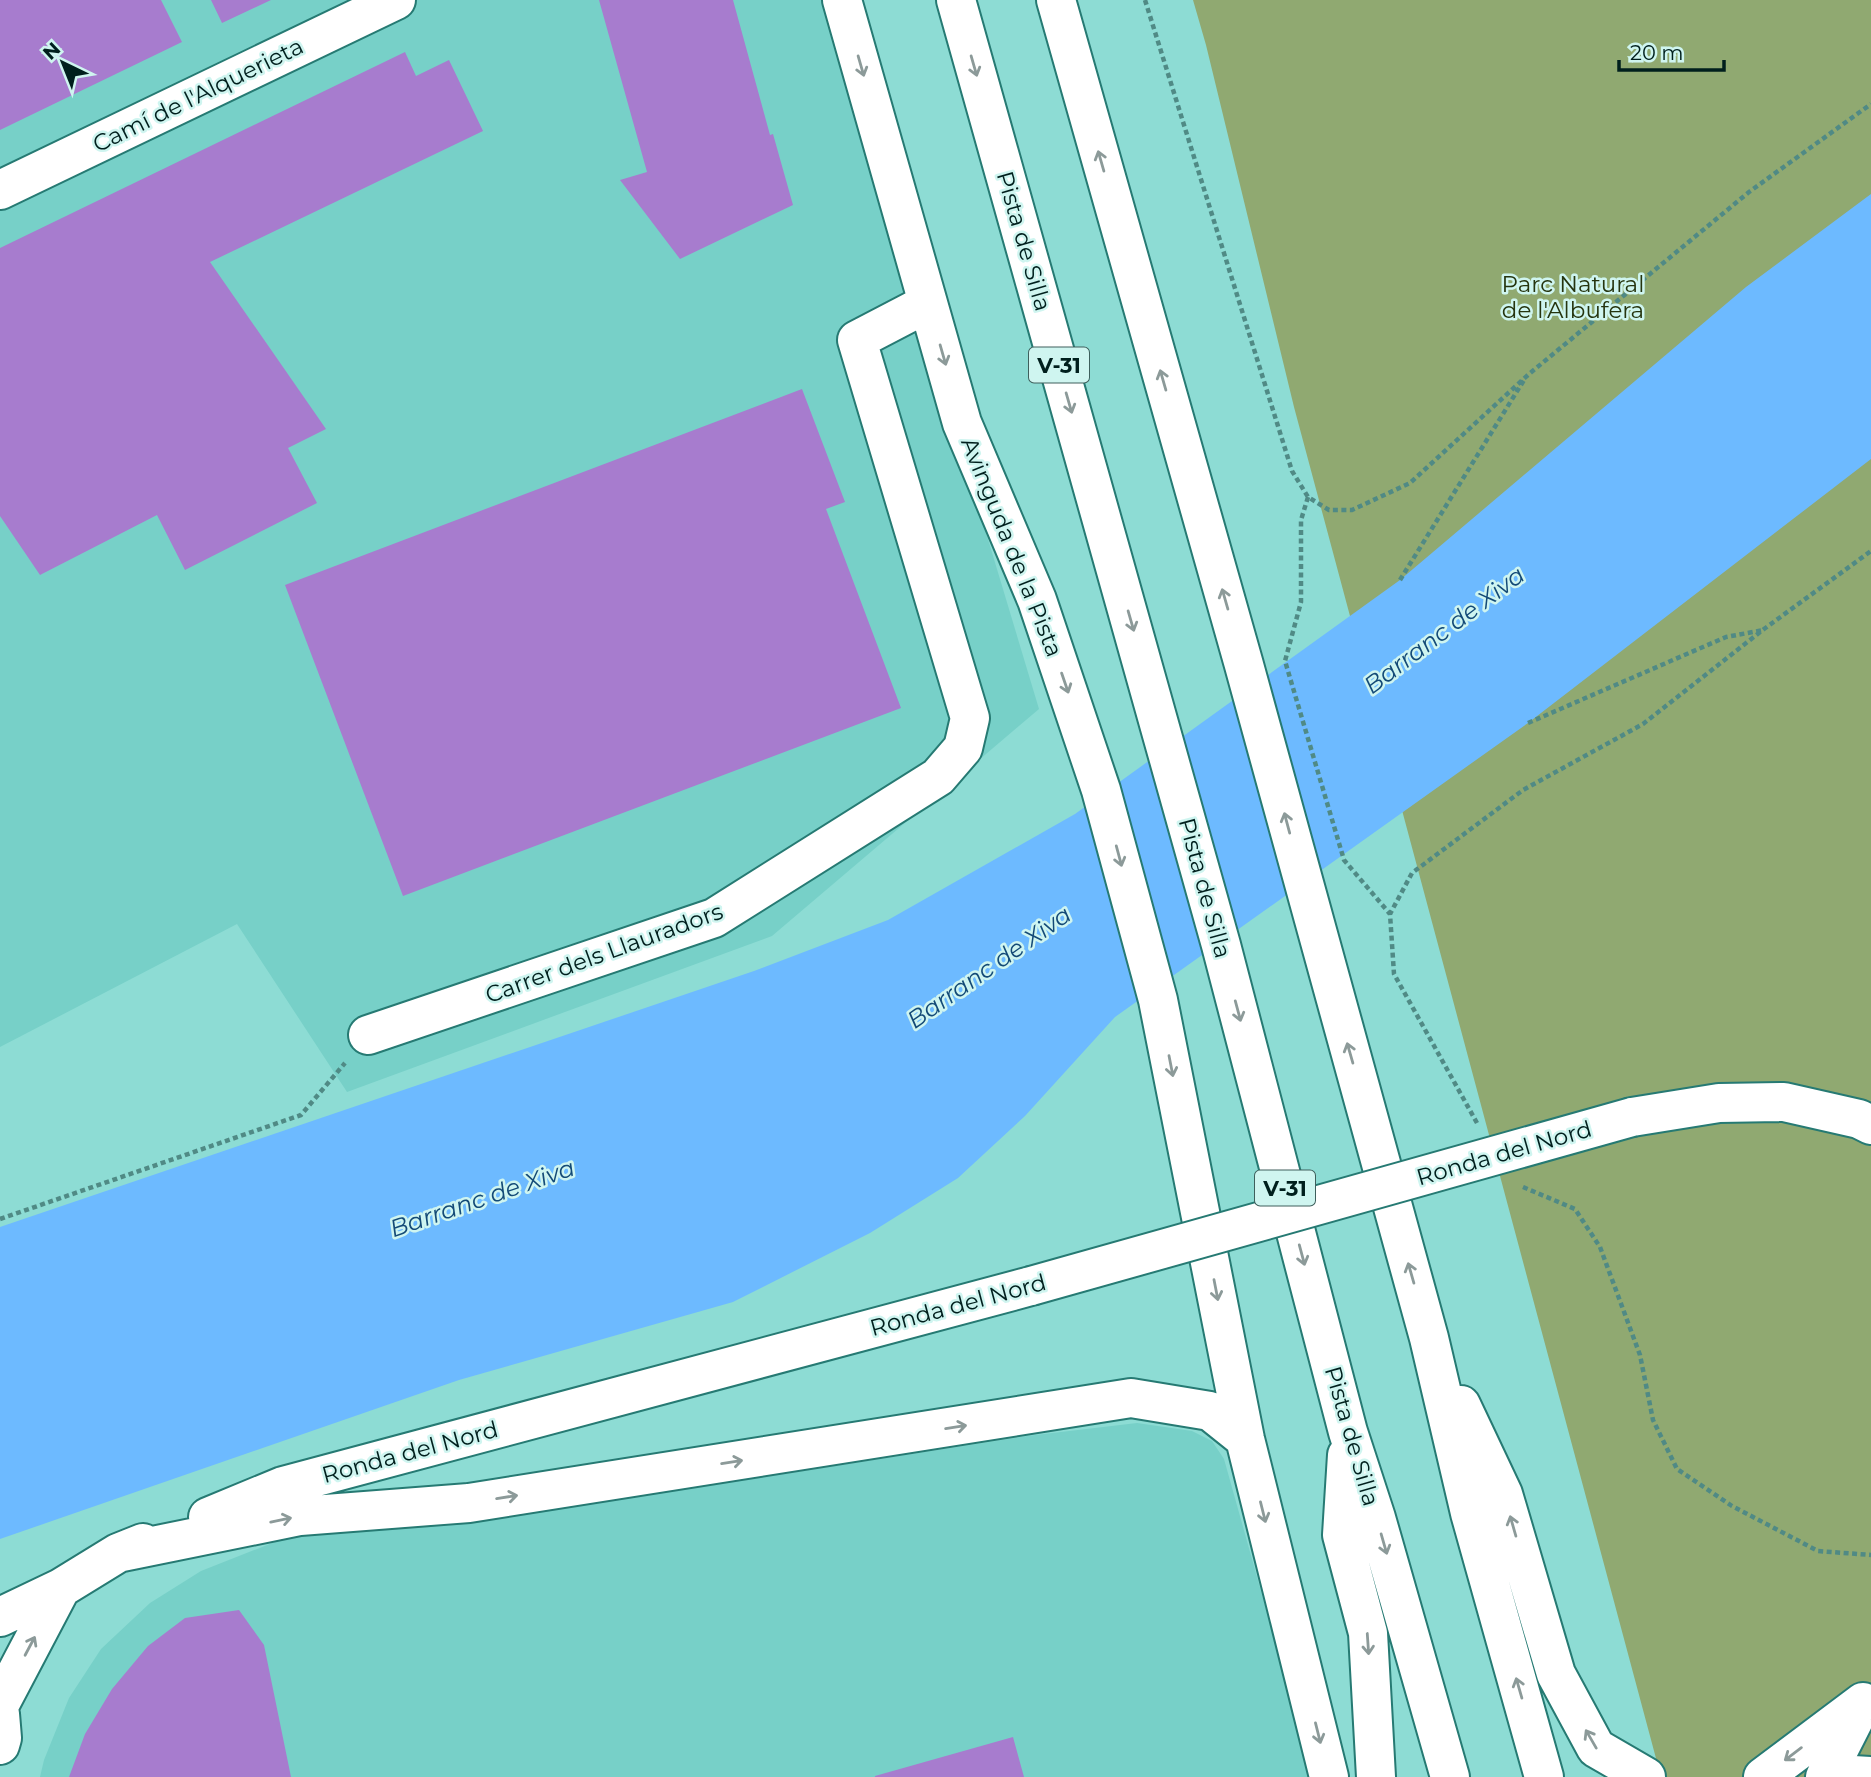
<svg xmlns="http://www.w3.org/2000/svg" width="1871" height="1777" font-family="Montserrat,sans-serif">
  <style>
    .built { fill: #77d0c8 }
    .green { fill: #90a971 }
    .water { fill: #6dbaff }
    .building { fill: #a77cce }
    .lines { fill: none; stroke-linecap: round; stroke-linejoin: round }
    .minor-casing { stroke: #267a73; stroke-width: 42 }
    .highway-casing { stroke: #267a73; stroke-width: 42 }
    .path { stroke: #508a85; stroke-width: 4.5; stroke-dasharray: 5 3.5; stroke-linecap: butt }
    .minor { stroke: #fff; stroke-width: 38 }
    .highway { stroke: #fff; stroke-width: 38 }
    .minor-bridge-casing { stroke: #267a73; stroke-width: 42; stroke-linecap: butt }
    .minor-bridge { stroke: #fff; stroke-width: 38 }
    .oneway { stroke: #8c9a99 }
    .labels { text-anchor: middle; dominant-baseline: central; stroke-width: 5; stroke-linejoin: round; paint-order: stroke }
    .shield { fill: #cff5f0; stroke: #3e5f5c; stroke-width: 2 }
    .shield-label { font-size: 21px; font-weight: bold; fill: #001f1d }
    .street-label { font-size: 23px; fill: #001f1d; stroke: #cff5f0 }
    .park-label { font-size: 23px; fill: #25340e; stroke: #cff5f0 }
    .water-label { font-size: 24px; font-style: italic; fill: #134a77; stroke: #cff5f0 }
  </style>
  <rect width="100%" height="100%" fill="#8ddcd4"/>
  <!-- built -->
  <path class="built" d="M0 0H826L1039 709 772 936 347 1092 237 924 0 1047Z
    M1137 1423 1192 1431 1212 1441 1224 1459 1313 1777H40L44 1760 69 1698 101 1649 150 1603 201 1571 295 1534 482 1521 1027 1436Z"/>
  <!-- green -->
  <path class="green" d="M1193 0H1871V1777H1661L1294 407 1206 45Z"/>
  <!-- water -->
  <path class="water" d="M1871 194V459L1528 723 1115 1017 1025 1116 958 1178 870 1233 733 1302 459 1380 0 1539V1227L754 971 888 920 1075 814 1400 580 1746 287Z"/>
  <!-- building -->
  <path class="building" d="M0 0H161L182 42 0 130Z
    M211 0H271L222 23Z
    M599 0H733L770 135 773 134 793 205 680 259 620 180 647 172Z
    M405 52 416 76 449 60 483 131 210 262 326 429 288 448 317 503 185 570 157 515 40 575 0 516V248Z
    M802 389 845 502 826 509 901 708 403 896 285 585Z
    M239 1610 264 1645 291 1777H69L85 1734 112 1689 148 1646 185 1618Z
    M1013 1737 1024 1777H875V1776Z"/>
  <g class="lines">
    <!-- minor casing -->
    <g class="minor-casing">
      <path id="minor" d="M842 0 962 423 1037 600 1101 790 1158 1000 1245 1439 1329 1777
        M0 190 396 0
        M368 1035 714 918 938 777 963 748 970 718 857 340 928 303
        M1632 1117 1719 1103 1784 1102 1859 1119 1871 1125
        M208 1517 283 1486 1031 1286
        M118 1553 300 1516 469 1503 1131 1398 1210 1411 1245 1439
        M0 1617 61 1588 118 1553 143 1543
        M0 1704 61 1588
        M0 1714 2 1738 0 1745
        M1847 1777 1853 1775 1871 1776"/>
    </g>
    <!-- highway casing -->
    <g class="highway-casing">
      <path id="highway" d="M956 0 1221 945 1348 1432 1376 1518 1450 1777
        M1056 0 1244 665 1429 1338 1470 1513 1544 1777
        M1461 1405 1503 1494 1556 1674 1596 1748 1646 1777
        M1347 1455 1342 1535 1368 1633 1376 1777
        M1763 1777 1863 1702
        M1825 1777 1859 1710"/>
    </g>
    <!-- path -->
    <path class="path" d="M1145 0 1292 471 1308 497 1329 510H1352L1410 483 1529 374 1749 192 1871 104
      M1308 497 1301 520V602L1285 661 1344 860 1390 914
      M1400 580 1524 380
      M1528 723 1726 637 1764 630
      M1477 1123 1394 974 1390 914 1412 873 1523 790 1643 724 1764 629 1871 551
      M1523 1187 1575 1209 1600 1247 1640 1355 1653 1420 1677 1469 1732 1506 1818 1551 1871 1555
      M0 1219 301 1115 345 1063"/>
    <!-- minor -->
    <use href="#minor" class="minor"/>
    <!-- highway -->
    <use href="#highway" class="highway"/>
    <!-- minor-bridge casing -->
    <g class="minor-bridge-casing">
      <path id="minor-bridge" d="M1031 1286 1632 1117"/>
    </g>
    <!-- minor-bridge -->
    <use href="#minor-bridge" class="minor-bridge"/>
  </g>
  <!-- one-way arrows -->
  <defs><path id="oneway-shaft" d="M-6 0H5M1.5-3L5.5 0L1.5 3" fill="none" stroke-width="1.6" stroke-linecap="round" stroke-linejoin="round" transform="scale(1.75)"/></defs>
  <g class="oneway">
    <use href="#oneway-shaft" transform="translate(861 66) rotate(74)"/>
    <use href="#oneway-shaft" transform="translate(974 66) rotate(74)"/>
    <use href="#oneway-shaft" transform="translate(1101 161) rotate(-106)"/>
    <use href="#oneway-shaft" transform="translate(943 355) rotate(74)"/>
    <use href="#oneway-shaft" transform="translate(1163 380) rotate(-106)"/>
    <use href="#oneway-shaft" transform="translate(1069 403) rotate(74)"/>
    <use href="#oneway-shaft" transform="translate(1225 599) rotate(-106)"/>
    <use href="#oneway-shaft" transform="translate(1131 621) rotate(74)"/>
    <use href="#oneway-shaft" transform="translate(1065 683) rotate(71)"/>
    <use href="#oneway-shaft" transform="translate(1287 823) rotate(-105)"/>
    <use href="#oneway-shaft" transform="translate(1119 856) rotate(75)"/>
    <use href="#oneway-shaft" transform="translate(1238 1011) rotate(75)"/>
    <use href="#oneway-shaft" transform="translate(1350 1053) rotate(-106)"/>
    <use href="#oneway-shaft" transform="translate(1171 1066) rotate(79)"/>
    <use href="#oneway-shaft" transform="translate(1302 1255) rotate(75)"/>
    <use href="#oneway-shaft" transform="translate(1411 1273) rotate(-106)"/>
    <use href="#oneway-shaft" transform="translate(1216 1290) rotate(79)"/>
    <use href="#oneway-shaft" transform="translate(956 1427) rotate(-9)"/>
    <use href="#oneway-shaft" transform="translate(732 1462) rotate(-9)"/>
    <use href="#oneway-shaft" transform="translate(507 1497) rotate(-9)"/>
    <use href="#oneway-shaft" transform="translate(1263 1512) rotate(76)"/>
    <use href="#oneway-shaft" transform="translate(281 1520) rotate(-12)"/>
    <use href="#oneway-shaft" transform="translate(1513 1526) rotate(-106)"/>
    <use href="#oneway-shaft" transform="translate(1384 1544) rotate(74)"/>
    <use href="#oneway-shaft" transform="translate(1368 1644) rotate(86)"/>
    <use href="#oneway-shaft" transform="translate(30 1646) rotate(-62)"/>
    <use href="#oneway-shaft" transform="translate(1519 1688) rotate(-106)"/>
    <use href="#oneway-shaft" transform="translate(1318 1733) rotate(76)"/>
    <use href="#oneway-shaft" transform="translate(1591 1739) rotate(-120)"/>
    <use href="#oneway-shaft" transform="translate(1793 1754) rotate(143)"/>
  </g>
  <g class="labels">
    <!-- shield labels -->
    <g class="shield">
      <rect x="1029" y="347.5" width="60" height="35" rx="5"/>
      <rect x="1255" y="1170.5" width="60" height="35" rx="5"/>
    </g>
    <g class="shield-label">
      <text x="1059" y="365">V-31</text>
      <text x="1285" y="1188">V-31</text>
    </g>
    <!-- street labels -->
    <g class="street-label">
      <text transform="translate(198 95) rotate(-26)">Camí de l'Alquerieta</text>
      <text transform="translate(1024 241) rotate(74)">Pista de Silla</text>
      <text transform="translate(1012 547) rotate(68)">Avinguda de la Pista</text>
      <text transform="translate(1205 888) rotate(75)">Pista de Silla</text>
      <text transform="translate(604 953) rotate(-20)">Carrer dels Llauradors</text>
      <text transform="translate(1504 1153) rotate(-16)">Ronda del Nord</text>
      <text transform="translate(958 1305) rotate(-15)">Ronda del Nord</text>
      <text transform="translate(1352 1436) rotate(74)">Pista de Silla</text>
      <text transform="translate(410 1452) rotate(-15)">Ronda del Nord</text>
    </g>
    <!-- park labels -->
    <g class="park-label">
      <text x="1573" y="284">Parc Natural<tspan x="1573" dy="26">de l'Albufera</tspan></text>
    </g>
    <!-- water labels -->
    <g class="water-label">
      <text transform="translate(1444 630) rotate(-37)">Barranc de Xiva</text>
      <text transform="translate(989 967) rotate(-35)">Barranc de Xiva</text>
      <text transform="translate(482 1198) rotate(-19)">Barranc de Xiva</text>
    </g>
  </g>
  <!-- north arrow -->
  <g transform="translate(63 63) rotate(317)" stroke="#cff5f0" stroke-width="5" paint-order="stroke">
  <path d="M0-5L12 26L0 18L-12 26Z" fill="#001f1d"/>
  <text y="-10" font-size="19" font-weight="bold" text-anchor="middle" fill="#001f1d">N</text>
  </g>
  <!-- scale -->
  <path d="M1619 60v10h105v-10" fill="none" stroke="#001f1d" stroke-width="3.5"/>
  <text x="1630" y="60" font-size="21" fill="#001f1d" stroke="#cff5f0" stroke-width="5" paint-order="stroke">20 m</text>
</svg>
